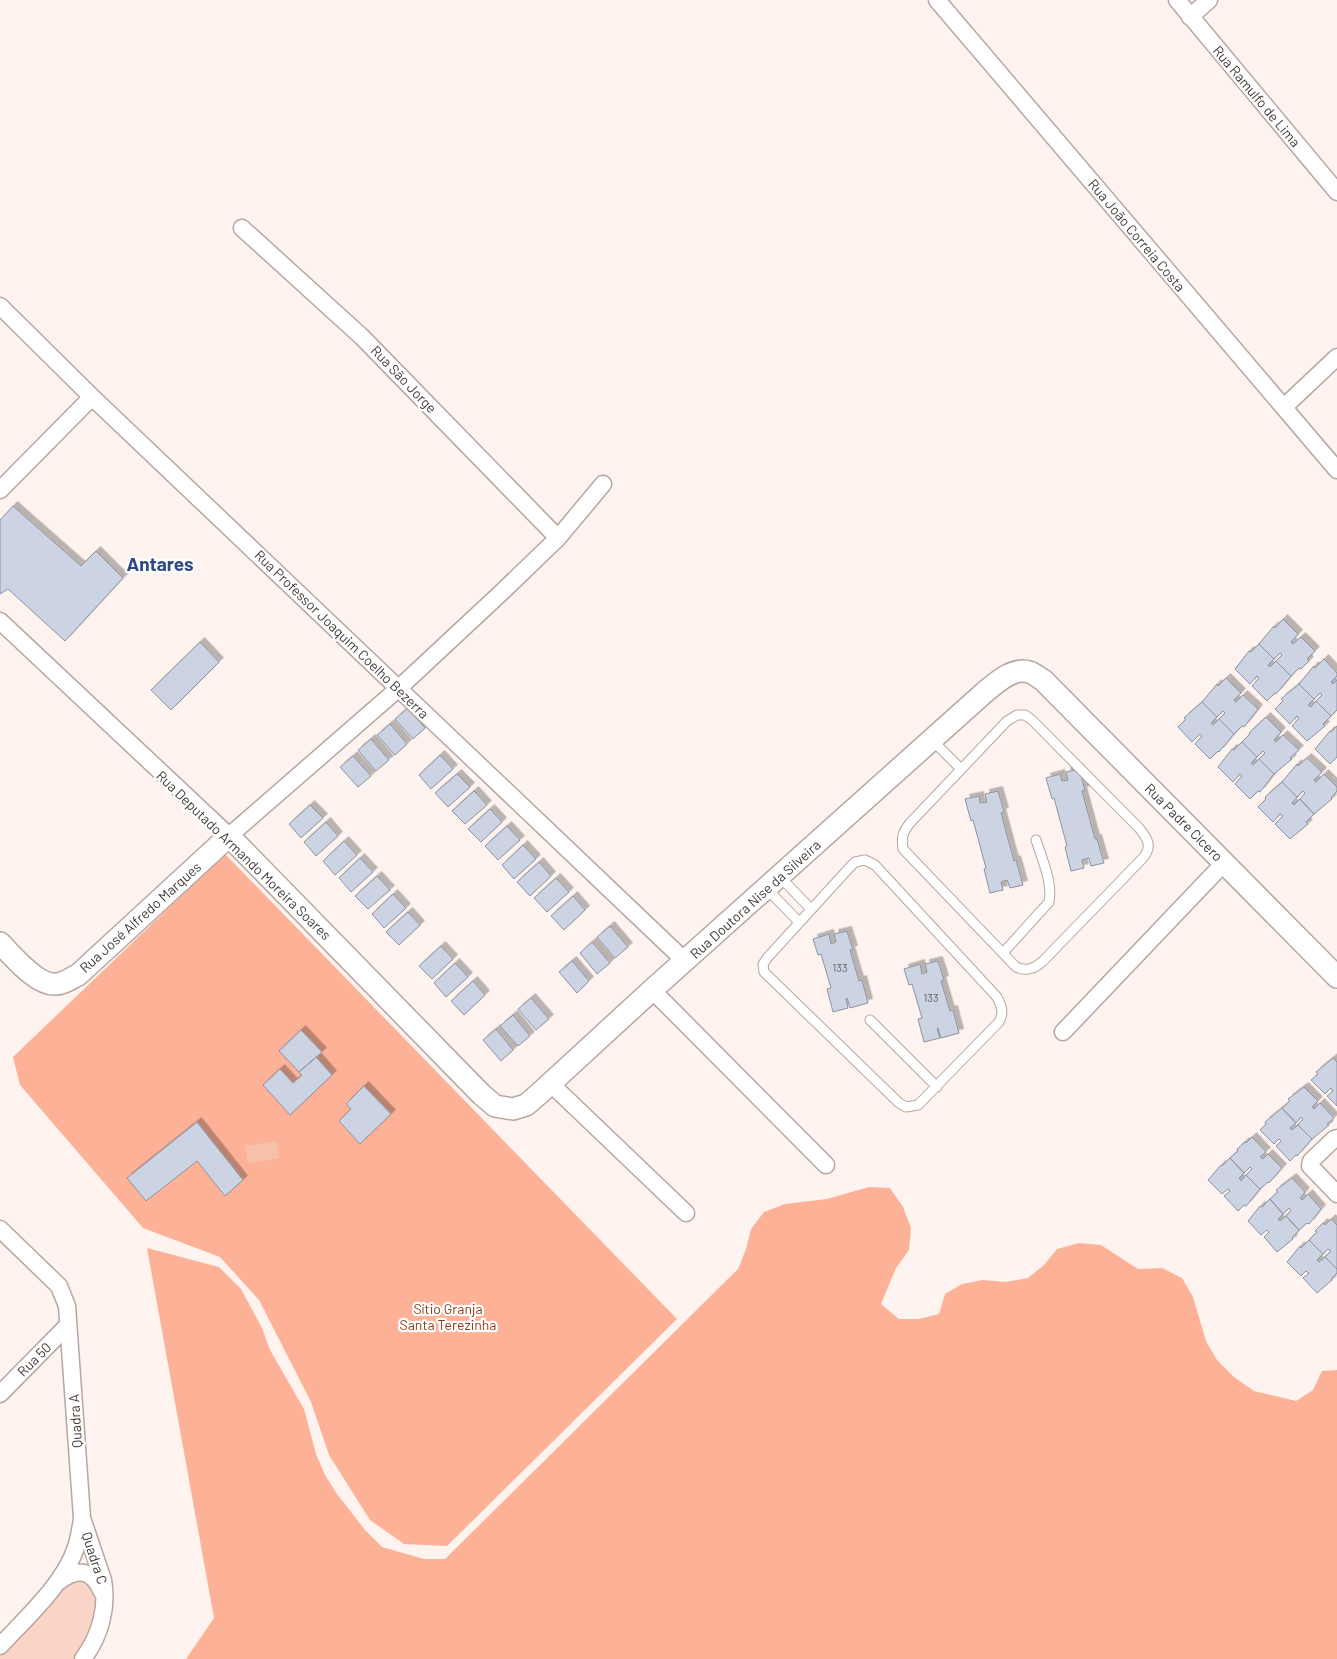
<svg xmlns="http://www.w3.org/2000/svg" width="1337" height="1659" font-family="Barlow,sans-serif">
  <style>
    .green { fill: #f9d4c7 }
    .forest { fill: #fdb298 }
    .water { fill: #f8bfab }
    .building { fill: #ccd4e3; stroke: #8b92a0; filter: url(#shadow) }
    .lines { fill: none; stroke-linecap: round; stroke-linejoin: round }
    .service-casing { stroke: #b8a6a0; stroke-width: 11 }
    .minor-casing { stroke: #b8a6a0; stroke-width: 19 }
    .tertiary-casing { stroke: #b8a6a0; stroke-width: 24 }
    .service { stroke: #fff; stroke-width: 9 }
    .minor { stroke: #fff; stroke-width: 16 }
    .tertiary { stroke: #fff; stroke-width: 21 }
    .labels { text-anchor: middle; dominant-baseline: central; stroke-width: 4.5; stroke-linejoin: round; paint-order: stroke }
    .number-label { font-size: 11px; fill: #646062 }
    .street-label { font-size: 14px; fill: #423a37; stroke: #fff }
    .park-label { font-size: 14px; fill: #8c3b1c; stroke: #fff }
    .district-label { font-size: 19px; font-weight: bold; fill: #304a83; stroke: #fff }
  </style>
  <defs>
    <filter id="shadow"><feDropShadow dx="4.5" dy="-4.5" stdDeviation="0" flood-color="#0004"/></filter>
  </defs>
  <rect width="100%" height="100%" fill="#fef3ef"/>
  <!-- green -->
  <path class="green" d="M77 1579 91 1584C102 1610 90 1639 73 1659H0V1656L46 1609 61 1587Z"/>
  <!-- forest -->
  <path class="forest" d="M225 854 677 1319 447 1546 404 1544 370 1520 329 1455 311 1402 259 1300 220 1257 143 1228 20 1085 13 1057Z
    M869 1187 890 1188 903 1207 911 1228 909 1250 896 1268 881 1304 899 1319H919L939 1314 945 1294 962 1284 983 1280 1006 1282 1028 1278 1044 1265 1057 1249 1079 1243 1101 1245 1138 1269 1162 1268 1182 1278 1193 1297 1206 1341 1217 1360 1234 1377 1254 1391 1296 1401 1313 1390 1322 1371 1337 1370V1659H186L214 1618 147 1248 219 1267 241 1289 262 1328 270 1350 304 1409 316 1454 325 1475 337 1494 365 1530 382 1547 424 1559H445L738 1269 746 1249 751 1229 764 1212 785 1204 827 1199Z"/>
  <!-- water -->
  <path class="water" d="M277 1141 279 1158 248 1163 245 1146Z"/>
  <!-- building -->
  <path class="building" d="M13 506 81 566 96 551 123 578 65 641 8 589 0 594V520Z
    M1283 619 1298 634 1291 642 1293 644 1301 637 1315 651 1307 659 1309 661 1301 669 1299 668 1291 676 1276 661 1282 655 1280 653 1274 659 1259 644 1274 626 1275 628Z
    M200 642 219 662 171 710 151 690Z
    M1259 644 1274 659 1268 665 1270 667 1276 661 1291 676 1276 694 1275 693 1267 701 1252 686 1259 678 1257 676 1250 684 1235 669 1249 651 1251 652Z
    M1324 659 1337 673V676L1331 682 1333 684 1337 680V710L1331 716 1316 701 1322 695 1320 693 1314 699 1299 684 1314 666 1315 668Z
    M1226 678 1241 693 1234 700 1236 702 1243 695 1258 709 1244 727 1242 726 1234 734 1219 719 1225 713 1223 711 1217 717 1202 702 1217 684 1218 686Z
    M1299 684 1314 699 1308 705 1311 707 1316 701 1331 716 1323 724 1325 726 1307 741 1292 726 1299 718 1297 716 1290 724 1275 709 1283 701 1281 699Z
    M1202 702 1217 717 1211 723 1213 725 1219 719 1234 734 1219 752 1218 751 1210 759 1195 744 1202 736 1200 734 1192 742 1178 727 1186 719 1184 718Z
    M408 708 425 728 413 739 395 719Z
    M1266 717 1281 732 1274 740 1276 742 1283 735 1299 750 1290 758 1292 759 1274 774 1259 759 1265 753 1263 751 1257 757 1242 742 1250 734 1249 733Z
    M390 724 407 744 395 755 377 735Z
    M1337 726V757L1330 764 1315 749 1330 731 1331 732Z
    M371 739 389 760 376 771 358 750Z
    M1242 742 1257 757 1251 763 1253 765 1259 759 1274 774 1260 792 1258 791 1250 799 1235 784 1242 776 1240 774 1233 782 1218 767 1232 749 1234 750Z
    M440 755 453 769 431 789 419 775Z
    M353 756 371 776 358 787 340 767Z
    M1307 758 1322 772 1314 780 1316 782 1324 774 1337 787V791L1331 798 1332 799 1314 814 1300 799 1305 793 1303 791 1297 797 1282 782 1297 764 1298 766Z
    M1079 769 1085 790 1082 791 1095 839H1097L1104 863 1091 866 1089 858 1082 860 1084 868 1071 871 1065 847 1067 846 1054 798 1052 799 1046 778 1060 774 1062 781 1068 780 1066 772Z
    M457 774 470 787 448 807 435 793Z
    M1282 782 1297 797 1292 803 1294 805 1300 799 1314 814 1306 822 1308 824 1290 839 1275 824 1283 816 1280 814 1273 822 1258 807 1266 799 1265 797Z
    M474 791 487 805 465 824 452 811Z
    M998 791 1004 812 1001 813 1014 861 1016 860 1023 885 1010 888 1007 880 1001 882 1003 890 990 893 984 869 986 868 973 820 971 821 965 799 979 796 980 803 987 802 985 794Z
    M310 805 323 818 301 838 289 824Z
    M490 809 502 822 481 842 468 829Z
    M326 822 338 836 316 856 304 842Z
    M507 826 520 840 498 860 485 846Z
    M344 841 357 855 335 875 323 861Z
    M523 845 536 859 514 879 502 865Z
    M360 858 373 872 351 892 339 878Z
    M539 862 551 876 530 896 517 882Z
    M377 876 390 890 368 909 355 896Z
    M556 878 569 892 547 912 534 898Z
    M393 894 406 908 384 928 372 914Z
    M573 896 585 910 564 930 551 916Z
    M408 912 420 925 399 945 386 932Z
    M610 926 628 947 615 958 597 937Z
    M847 931 853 950H850L859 981 862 980 868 1003 850 1008 847 998 846 999 848 1008 833 1012 827 989 831 988 821 954 818 955 813 939 829 934 831 944 836 942 834 934Z
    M592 942 610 963 597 974 580 953Z
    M441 946 453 959 432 979 419 966Z
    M572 961 589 981 577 993 559 972Z
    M938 961 944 980 941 981 950 1011 953 1010 959 1033 941 1038 938 1028 937 1029 940 1038 924 1042 918 1019 922 1018 912 984 909 985 904 969 920 964 922 974 927 972 925 964Z
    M455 963 468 977 446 997 434 983Z
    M473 981 485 995 464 1015 451 1001Z
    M531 998 549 1019 536 1030 518 1009Z
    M513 1015 530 1036 518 1046 500 1026Z
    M496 1029 513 1050 501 1061 483 1040Z
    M301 1030 322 1052 299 1072 279 1051Z
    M316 1057 332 1075 290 1115 263 1085 280 1069 293 1083 302 1075 299 1072Z
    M1333 1058 1337 1062V1106L1327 1096 1333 1091 1331 1088 1325 1094 1311 1080 1318 1074 1316 1072Z
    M364 1086 391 1114 360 1144 339 1121 351 1109 346 1104Z
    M1304 1087 1318 1101 1312 1107 1314 1109 1320 1103 1334 1118 1327 1124 1329 1125 1312 1139 1298 1125 1303 1119 1301 1117 1296 1123 1282 1108 1290 1101 1288 1099Z
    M1282 1108 1296 1123 1290 1128 1292 1130 1298 1125 1312 1139 1297 1156 1296 1155 1290 1161 1276 1146 1281 1141 1279 1139 1274 1144 1260 1130 1266 1124 1265 1122Z
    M197 1122 243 1180 225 1196 197 1161 146 1201 127 1178Z
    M1252 1137 1266 1152 1260 1157 1263 1159 1268 1154 1282 1168 1269 1183 1268 1182 1260 1189 1246 1175 1252 1169 1250 1167 1244 1173 1230 1158 1238 1151 1237 1149 1245 1142 1246 1143Z
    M1230 1158 1244 1173 1239 1178 1241 1181 1246 1175 1260 1189 1246 1206 1244 1205 1238 1211 1224 1196 1230 1191 1228 1189 1222 1194 1208 1180 1221 1165 1222 1166Z
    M1292 1178 1305 1192 1300 1198 1302 1200 1308 1194 1321 1209 1309 1224 1307 1223 1299 1230 1286 1216 1291 1210 1289 1208 1283 1214 1270 1199 1278 1192 1276 1190Z
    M1270 1199 1283 1214 1278 1219 1280 1221 1286 1216 1299 1230 1292 1238 1293 1239 1277 1252 1264 1237 1269 1232 1267 1230 1261 1235 1248 1221 1260 1206 1262 1207Z
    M1331 1219 1337 1225V1269L1325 1257 1331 1251 1328 1249 1323 1254 1309 1240 1317 1232 1315 1231 1323 1223 1325 1225Z
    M1309 1240 1323 1254 1317 1260 1319 1262 1325 1257 1337 1269V1273L1331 1279 1332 1280 1317 1293 1303 1278 1309 1273 1306 1271 1301 1276 1287 1262 1300 1246 1301 1248Z"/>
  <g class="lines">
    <!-- service casing -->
    <g class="service-casing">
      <path id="service" d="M1017 715H1025L1032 720 1139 828C1148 839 1153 847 1142 859L1043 961C1035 968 1027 972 1016 967L903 849C901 837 903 832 910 823L1007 721Z
        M932 740 961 769
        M865 860 875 865 997 997C1002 1007 1004 1012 999 1022L918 1105 906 1107 899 1103 764 972 763 964 768 957 850 867 855 862Z
        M780 877 811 909
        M766 888 799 922
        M1003 953 1049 902C1053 883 1042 859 1036 840
        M870 1020 937 1087"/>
    </g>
    <!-- minor casing -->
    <g class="minor-casing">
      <path id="minor" d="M937 0 1337 470
        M1177 0 1337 192
        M1190 17 1209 0
        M242 228 362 337 558 538
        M0 306 92 397 685 961
        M1284 407 1337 357
        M0 490 92 397
        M0 621 229 836 399 688 503 591 558 538 603 484
        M652 990 826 1165
        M1063 1032 1225 862
        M550 1083 686 1213
        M1337 1138 1334 1139 1311 1161 1310 1166 1337 1194
        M0 1229 59 1286 67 1306 82 1518 103 1580C108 1608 100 1636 83 1659
        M0 1394 68 1325
        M58 1582C77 1567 92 1569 102 1592
        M0 1646C25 1619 65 1583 76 1547 79 1539 80 1529 82 1520"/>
    </g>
    <!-- tertiary casing -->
    <g class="tertiary-casing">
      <path id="tertiary" d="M0 943C13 956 37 986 56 984 64 984 71 978 78 975L229 836 481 1094 495 1106 513 1109 526 1105 540 1093 652 990 985 692C996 683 1013 667 1029 672 1034 673 1039 678 1043 680L1337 977"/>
    </g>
    <!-- service -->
    <use href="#service" class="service"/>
    <!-- minor -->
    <use href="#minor" class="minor"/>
    <!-- tertiary -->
    <use href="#tertiary" class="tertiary"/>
  </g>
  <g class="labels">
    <!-- number labels -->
    <g class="number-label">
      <text x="840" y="967">133</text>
      <text x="931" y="997">133</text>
    </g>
    <!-- street labels -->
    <g class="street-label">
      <text transform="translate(1257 96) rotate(50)">Rua Ramulfo de Lima</text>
      <text transform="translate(1137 235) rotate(50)">Rua João Correia Costa</text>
      <text transform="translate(404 379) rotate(46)">Rua São Jorge</text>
      <text transform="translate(342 634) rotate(44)">Rua Professor Joaquim Coelho Bezerra</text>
      <text transform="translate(1184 822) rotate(45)">Rua Padre Cícero</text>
      <text transform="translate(244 855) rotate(44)">Rua Deputado Armando Moreira Soares</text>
      <text transform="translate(755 899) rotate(-42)">Rua Doutora Nise da Silveira</text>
      <text transform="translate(140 917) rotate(-42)">Rua José Alfredo Marques</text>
      <text transform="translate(34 1359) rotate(-45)">Rua 50</text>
      <text transform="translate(75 1421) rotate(-94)">Quadra A</text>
      <text transform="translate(95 1558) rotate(72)">Quadra C</text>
    </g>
    <!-- park labels -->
    <g class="park-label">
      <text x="448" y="1308">Sítio Granja<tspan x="448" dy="16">Santa Terezinha</tspan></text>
    </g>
    <!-- district labels -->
    <g class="district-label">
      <text x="160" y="563">Antares</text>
    </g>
  </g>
</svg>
